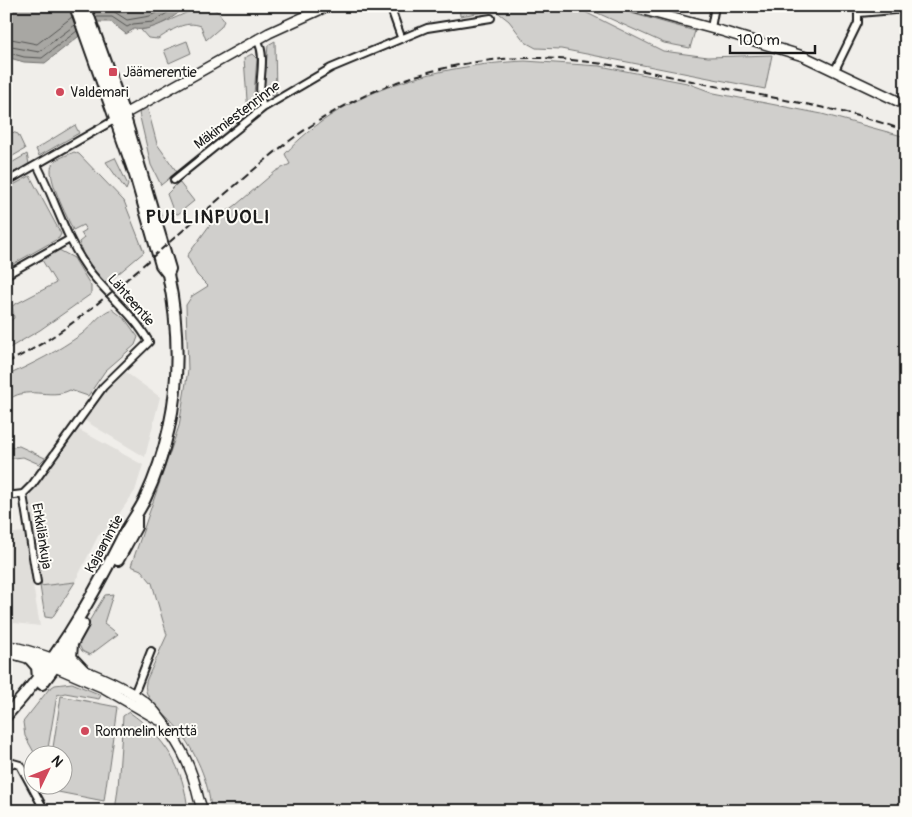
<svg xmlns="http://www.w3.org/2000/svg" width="912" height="817" font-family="Pangolin,sans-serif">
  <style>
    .built { fill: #e0deda }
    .green { fill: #d0cfcc; stroke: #767674 }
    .water { fill: #a8a7a3; stroke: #706f6d }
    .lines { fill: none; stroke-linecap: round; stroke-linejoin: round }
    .shore { stroke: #545452; stroke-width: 1 }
    .street-casing { stroke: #1c1c1c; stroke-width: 10 }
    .secondary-casing { stroke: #1c1c1c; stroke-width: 12 }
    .primary-casing { stroke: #1c1c1c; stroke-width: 14 }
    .street { stroke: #fdfcf7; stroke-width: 6 }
    .secondary { stroke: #fdfcf7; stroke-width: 9 }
    .primary { stroke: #fdfcf7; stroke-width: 10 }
    .rail { stroke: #1c1c1c; stroke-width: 2; stroke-dasharray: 8 4; stroke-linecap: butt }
    .poi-dot { fill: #d1495b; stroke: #fdfcf7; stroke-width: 2 }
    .labels { text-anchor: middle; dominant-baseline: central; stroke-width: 4; stroke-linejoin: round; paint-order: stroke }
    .poi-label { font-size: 14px; fill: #1c1c1c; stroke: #fdfcf7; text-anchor: start }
    .street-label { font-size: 14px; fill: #1c1c1c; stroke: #fdfcf7 }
    .district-label { font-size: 19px; font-weight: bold; letter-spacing: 1px; fill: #1c1c1c; stroke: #fdfcf7 }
  </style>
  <rect width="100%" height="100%" fill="#f0eeea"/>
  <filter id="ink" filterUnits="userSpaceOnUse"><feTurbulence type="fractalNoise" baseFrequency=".02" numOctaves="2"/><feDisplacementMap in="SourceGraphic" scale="10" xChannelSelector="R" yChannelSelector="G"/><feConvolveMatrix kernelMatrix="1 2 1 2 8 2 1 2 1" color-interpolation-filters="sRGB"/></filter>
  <g filter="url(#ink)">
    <!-- built -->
    <path class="built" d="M124 371 160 397 145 457 82 419 110 384Z
      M76 428 143 465 135 491 112 524 98 536 75 582 40 586 29 498Z
      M24 532 40 626 6 622V534Z"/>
    <!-- green -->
    <path class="green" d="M201 6C213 6 219 11 224 21L221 27 206 40 201 26C185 20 172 30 158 39L148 38 141 30C160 26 183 14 201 6Z
      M459 6H573L663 51 708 57 772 55 765 89 561 49 536 48 525 42 509 21 495 10 460 16Z
      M582 6H606L695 31 690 48 664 43Z
      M187 41 191 53 169 63 164 50Z
      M275 41 276 94 271 96 264 89 268 45Z
      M252 54 257 59 253 106 248 114 244 58Z
      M525 61 600 66 687 83 714 93 822 114 906 137V811H211C209 781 196 753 178 729 169 717 153 707 147 694 145 688 145 685 147 679L167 635 152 583 141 570 131 566 179 426 188 370 186 305 192 296 208 286 197 275 187 256 212 222 236 205 276 171 290 164 285 154C345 88 440 65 525 61Z
      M147 106 157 144 177 172 161 185 151 165 139 113Z
      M75 125 79 133 39 156 36 149Z
      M12 132 18 134 25 149 6 160V135Z
      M74 152 79 154 124 201 144 252 105 285 83 254 79 242 84 238 81 233 86 230 83 225 73 230C68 218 44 174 53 163 57 158 68 155 74 152Z
      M27 154 29 164 6 177V166Z
      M115 158 128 185 126 190 106 162Z
      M30 176 61 234 59 238 6 268V189Z
      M179 182 194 201 178 214 174 213 167 194Z
      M59 250 74 258 91 286V294L40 330 6 350V324L14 318 12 306 56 283 42 260Z
      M112 309 125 319 138 337 135 345 105 371 88 396 70 390C49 401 26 383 6 402V376C33 364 58 351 82 334 92 326 100 313 112 309Z
      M19 446 45 458 39 464 23 457 6 459V448Z
      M75 582 52 618 45 617 40 586Z
      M113 594 104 623 118 634 90 655 82 651 77 641 105 595Z
      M72 683 101 695 99 699 65 693 57 695 47 754H35L25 736 23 722 49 689 55 685Z
      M61 696 117 707 104 801 53 791 51 785 62 784V754H52Z
      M129 712C165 737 184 768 188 811H115L118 788 123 716Z"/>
    <!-- water -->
    <path class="water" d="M6 6H186C173 19 152 32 134 29L126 34 111 22H97L45 63 24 62 6 57Z"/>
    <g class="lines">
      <!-- shore -->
      <path class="shore" d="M94 12 113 11 127 20 150 16 169 6
        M96 17H112L127 27 133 24 153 22 178 6
        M6 38 37 44 72 17
        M6 46 39 52 75 25
        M6 52 24 57 42 58 77 31"/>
      <!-- street casing -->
      <g class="street-casing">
        <path id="street" d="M390 6 401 37
          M859 13 906 9
          M711 28 715 6
          M258 41C268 62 255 85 263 108
          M835 70 858 23V6
          M174 180 263 108 331 68 427 28 491 18
          M6 182 116 119
          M6 275 70 239
          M23 494 37 582
          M6 496 23 494 32 485 103 387 149 342C133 313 106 294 87 268 65 237 55 199 37 165
          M133 697 151 651
          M6 766 13 763 20 765 45 811"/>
      </g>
      <!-- secondary casing -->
      <g class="secondary-casing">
        <path id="secondary" d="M629 6 725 32 803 56 906 105
          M119 117 269 33 328 6
          M6 645C42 653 133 684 155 712 176 738 191 763 198 796 199 801 202 806 202 811
          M6 652 48 664 104 688 159 720"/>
      </g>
      <!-- primary casing -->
      <g class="primary-casing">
        <path id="primary" d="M75 6 135 175 161 265 168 274
          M118 560 136 527V516
          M72 644 71 657 86 673
          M30 659 37 667 38 678
          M42 684 73 642 83 624
          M6 716C54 664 89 604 120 542 127 527 138 514 145 499 178 428 184 351 168 274L170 269 124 114 85 6"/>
      </g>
      <!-- street -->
      <use href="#street" class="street"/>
      <!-- secondary -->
      <use href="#secondary" class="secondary"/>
      <!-- primary -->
      <use href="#primary" class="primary"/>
      <!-- rail -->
      <path class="rail" d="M6 363C57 339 99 303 141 267 187 227 232 187 279 149 362 83 465 49 571 60 624 65 677 78 729 89 788 101 849 110 906 131"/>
    </g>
  </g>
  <!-- markers -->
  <g class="poi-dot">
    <rect x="108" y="67" width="10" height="10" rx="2.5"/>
    <circle cx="60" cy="92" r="5"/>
    <circle cx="85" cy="731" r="5"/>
  </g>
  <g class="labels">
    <!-- poi labels -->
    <g class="poi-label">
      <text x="123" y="72">Jäämerentie</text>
      <text x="70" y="92">Valdemari</text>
      <text x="95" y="731">Rommelin kenttä</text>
    </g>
    <!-- street labels -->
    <g class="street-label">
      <text transform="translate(237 115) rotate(-37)">Mäkimiestenrinne</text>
      <text transform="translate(131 300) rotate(49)">Lähteentie</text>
      <text transform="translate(42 536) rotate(81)">Erkkilänkuja</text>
      <text transform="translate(104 544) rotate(-61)">Kajaanintie</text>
    </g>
    <!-- district labels -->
    <g class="district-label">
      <text x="208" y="217">PULLINPUOLI</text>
    </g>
  </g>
  <!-- margin -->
  <rect width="912" height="817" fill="none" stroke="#fdfcf7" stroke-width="25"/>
  <rect x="12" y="12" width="887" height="792" fill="none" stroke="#1c1c1c" stroke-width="2" filter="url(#ink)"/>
  <!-- north arrow -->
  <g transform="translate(48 770) rotate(47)"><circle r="24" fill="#fdfcf7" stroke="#a3a29f"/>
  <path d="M0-4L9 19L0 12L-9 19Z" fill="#d1495b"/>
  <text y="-8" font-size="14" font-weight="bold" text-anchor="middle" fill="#1c1c1c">N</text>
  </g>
  <!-- scale -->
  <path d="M730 45v8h85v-8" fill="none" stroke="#1c1c1c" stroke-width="2.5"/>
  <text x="737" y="45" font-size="15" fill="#1c1c1c" stroke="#fdfcf7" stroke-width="4" paint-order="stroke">100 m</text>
</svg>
